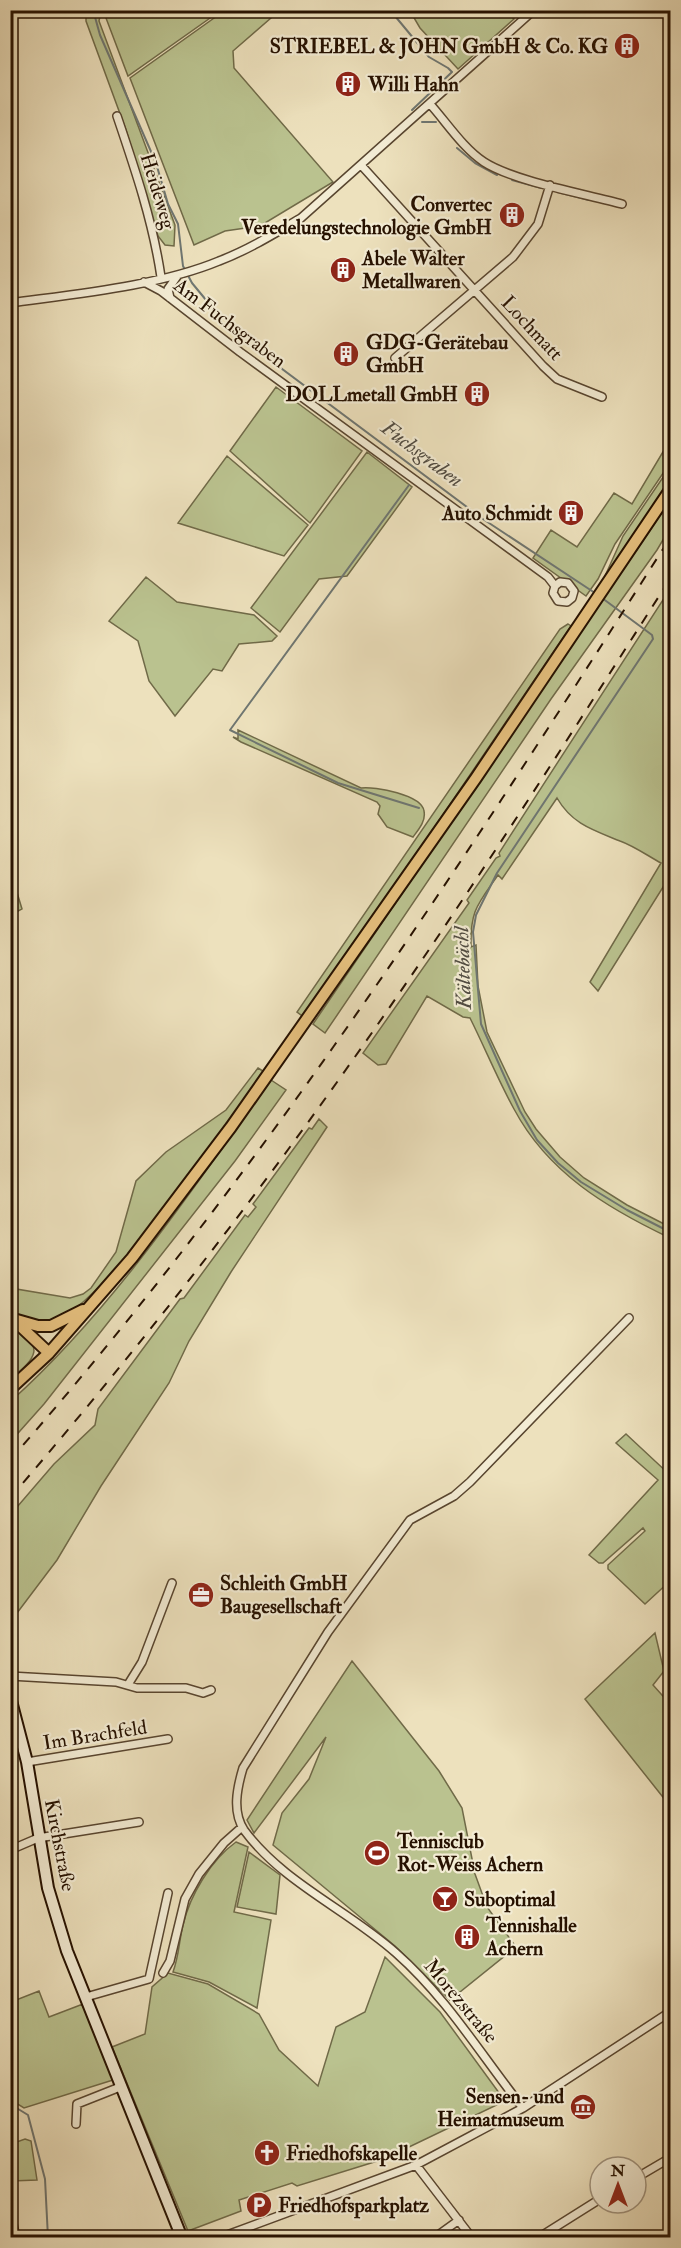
<svg xmlns="http://www.w3.org/2000/svg" width="681" height="2248" font-family="'IM FELL Double Pica',serif">
  <style>
    .green { fill: #bac28f; stroke: #706a48; stroke-width: 1.5 }
    .lines { fill: none; stroke-linecap: round; stroke-linejoin: round }
    .stream { stroke: #6f7671; stroke-width: 2 }
    .minor-casing { stroke: #58452f; stroke-width: 10 }
    .secondary-casing { stroke: #261100; stroke-width: 14 }
    .primary-casing { stroke: #261100; stroke-width: 14 }
    .minor { stroke: #f3ecd4; stroke-width: 7 }
    .secondary { stroke: #f3ecd4; stroke-width: 10 }
    .primary { stroke: #e6c07e; stroke-width: 10 }
    .rail { stroke: #261100; stroke-width: 2; stroke-dasharray: 10 10; stroke-linecap: butt }
    .labels { text-anchor: middle; dominant-baseline: central; stroke-width: 4.5; stroke-linejoin: round; paint-order: stroke }
    .poi-label { font-size: 20px; font-weight: bold; fill: #261100; stroke: #f3ecd4; text-anchor: start }
    .street-label { font-size: 20px; fill: #261100; stroke: #f3ecd4 }
    .water-label { font-size: 21px; font-style: italic; fill: #514c42; stroke: #f3ecd4 }
  </style>
  <rect width="100%" height="100%" fill="#ede1bd"/>
  <filter id="stains"><feTurbulence type="fractalNoise" baseFrequency=".00333" numOctaves="4"/><feColorMatrix values="0 0 0 0 .2 0 0 0 0 .09 0 0 0 0 .02 0 0 0 .5 -.17"/></filter>
  <radialGradient id="worn" r=".72"><stop offset=".6" stop-color="#630" stop-opacity="0"/><stop offset="1" stop-color="#630" stop-opacity=".3"/></radialGradient>
  <!-- green -->
  <path class="green" d="M86 11H101L99 21 175 225 174 246 165 245 158 236 126 130 86 21Z
    M108 11V10L220 11 128 76 106 18Z
    M224 11H279L233 51 234 68 333 182 260 226 225 231 194 245 130 78Z
    M410 11H506L514 19 458 69 420 28Z
    M276 387 362 451 310 523 230 451Z
    M670 440V463L615 544 598 579 586 596 533 558 551 530 577 547 614 493 632 504Z
    M367 452 412 487 347 576 319 579 280 632 251 608Z
    M227 456 308 525 284 556 178 523Z
    M670 467V481L605 576 623 536Z
    M670 501V528L657 550 551 699 325 1033 313 1024Z
    M146 577 177 602 254 615 277 636 272 641 239 644 222 671 213 669 175 716 149 681 138 641 109 621Z
    M670 589C671 608 663 628 670 645V876L598 991 590 982 661 863C648 856 634 846 620 841 593 830 572 824 557 798L502 879 498 875C478 904 470 910 471 947L476 945 478 986 487 1032 525 1112 536 1129 560 1157 584 1178 627 1205 670 1227V1238C607 1208 548 1173 514 1109 498 1080 485 1048 470 1018L463 1017 427 996 386 1064 378 1065 363 1053 469 903 467 900 496 858 500 856 499 853Z
    M568 624 571 626 305 1018 297 1012 560 629Z
    M238 730 361 788C375 786 422 795 424 811 426 821 419 829 413 837L387 827 378 814 380 806 377 802 241 742 233 737 238 739Z
    M11 883 15 886 22 909 11 915Z
    M258 1068 266 1073C231 1119 97 1315 50 1323 39 1325 22 1317 11 1314L10 1288 70 1298 83 1294 91 1288 116 1252 136 1181 166 1152 226 1110Z
    M271 1080 286 1090 235 1161 44 1404 11 1441V1401C113 1309 191 1191 271 1080Z
    M319 1119 327 1127 231 1272 189 1341 169 1383 101 1486 57 1560 11 1621V1514L54 1464 95 1425 98 1409 180 1299 184 1298 245 1215 248 1217 256 1207 253 1204 309 1128 312 1129Z
    M10 1327C48 1346 35 1358 11 1380Z
    M626 1434 670 1475V1581L645 1604 608 1569V1565L645 1531 643 1528 603 1563H599L589 1555 658 1480 616 1443Z
    M655 1633 664 1671 653 1685 670 1704V1806L585 1699Z
    M352 1661 439 1771 462 1808 475 1874 487 1907 516 1947 450 2000 395 1946 273 1845 282 1813 309 1779 326 1737 254 1833 247 1820Z
    M236 1842 248 1847 234 1912 271 1920 257 2008 209 1982 173 1972C179 1956 179 1941 183 1925 190 1895 211 1860 236 1842Z
    M249 1852 280 1875 276 1914 237 1907Z
    M385 1957 440 2012 505 2101 384 2159 297 2186 292 2183 239 2200 241 2211 188 2231 112 2047 145 2034 152 1987 168 1973 208 1984 259 2014 279 2050 318 2086 336 2027 365 2012Z
    M39 1991 49 2017 83 2004 113 2080 24 2108 11 2100V2002Z
    M25 2139 31 2141 37 2180 11 2181V2144Z"/>
  <g class="lines">
    <!-- stream -->
    <path class="stream" d="M98 10 95 17 100 35 156 163 168 204 178 224 183 266 192 283 211 306 222 324 483 519 595 593
      M390 10 429 57 448 68 452 72 412 110
      M422 122H436
      M457 148 475 163 497 175
      M512 180 541 188
      M557 192 589 200
      M409 485 230 730 338 783 419 808
      M602 598 652 635 653 639 497 873 476 915 473 932 481 1024 520 1111 537 1140 558 1163 581 1182 627 1210 670 1232
      M10 2104 28 2115 45 2179 48 2238"/>
    <!-- minor casing -->
    <g class="minor-casing">
      <path id="minor" d="M430 104C447 123 463 148 484 162 513 181 586 194 622 204
        M117 116C135 169 153 222 161 277
        M361 165 543 366 557 379 602 397
        M144 282 161 291 240 352 548 577 555 586 553 593 558 601 567 602 572 598 574 591 568 583 560 582 555 586
        M170 298 168 289 178 275
        M10 303C75 294 159 286 219 261 248 250 274 234 301 218L534 10
        M395 358 513 257 538 224 550 185
        M670 625V635
        M10 1676 116 1682 137 1688H186L203 1693 211 1690
        M129 1683 142 1662 172 1583
        M27 1762 168 1739
        M10 1850 38 1838 139 1822
        M163 1973 170 1961 185 1899 199 1874 224 1843 242 1827
        M86 1997 149 1979 168 1893
        M523 2108C481 2055 447 1998 396 1953 348 1910 283 1883 244 1830 232 1812 237 1788 243 1768L328 1632 410 1520 454 1496 470 1482 629 1318
        M76 2124 77 2104 120 2087
        M416 2165 472 2238
        M636 2178 670 2158
        M10 2210 16 2238
        M219 2238 416 2165 523 2108 670 2012
        M434 2238 459 2220
        M538 2238 600 2199"/>
    </g>
    <!-- secondary casing -->
    <g class="secondary-casing">
      <path id="secondary" d="M10 1697 27 1762 48 1888 67 1951 182 2238"/>
    </g>
    <!-- primary casing -->
    <g class="primary-casing">
      <path id="primary" d="M10 1318 38 1326H51L83 1310
        M18 1324 49 1353
        M10 1389 49 1353 132 1258 231 1127 476 778 670 490"/>
    </g>
    <!-- minor -->
    <use href="#minor" class="minor"/>
    <!-- secondary -->
    <use href="#secondary" class="secondary"/>
    <!-- primary -->
    <use href="#primary" class="primary"/>
    <!-- rail -->
    <path class="rail" d="M10 1460C261 1175 467 857 670 538
      M10 1498C148 1338 277 1171 396 998 491 860 580 720 670 579"/>
  </g>
  <!-- icons -->
  <defs>
    <g id="building-disc" transform="scale(1.35)"><circle r="9.5" fill="#8f2418" stroke="#f3ecd4"/><path d="M-4-6H4V6H1V3H-1V6H-4ZM-2.5-4.3h1.7v1.8h-1.7ZM.8-4.3h1.7v1.8H.8ZM-2.5-1h1.7V.8h-1.7ZM.8-1h1.7V.8H.8Z" fill="#fff"/></g>
    <g id="office-disc" transform="scale(1.35)"><circle r="9.5" fill="#8f2418" stroke="#f3ecd4"/><path d="M-6-3h4V-5.5h4V-3h4V5H-6ZM-1-4.5V-3h2v-1.5ZM-6 0V1H6V0Z" fill="#fff"/></g>
    <g id="stadium-disc" transform="scale(1.35)"><circle r="9.5" fill="#8f2418" stroke="#f3ecd4"/><path d="M0-5a6.5 5 0 1 0 0 10a6.5 5 0 1 0 0-10ZM-3.5-1.8h7v3.6h-7Z" fill="#fff"/></g>
    <g id="bar-disc" transform="scale(1.35)"><circle r="9.5" fill="#8f2418" stroke="#f3ecd4"/><path d="M-6-5H6L.8 .8V4.5H3.5V6h-7V4.5H-.8V.8Z" fill="#fff"/></g>
    <g id="museum-disc" transform="scale(1.35)"><circle r="9.5" fill="#8f2418" stroke="#f3ecd4"/><path d="M0-6L6-3V-2H-6V-3ZM-5-1h2V3h-2ZM-1-1h2V3h-2ZM3-1h2V3H3ZM-6 4H6V6H-6Z" fill="#fff"/></g>
    <g id="church-disc" transform="scale(1.35)"><circle r="9.5" fill="#8f2418" stroke="#f3ecd4"/><path d="M-1.2-6h2.4v3.5h3.3v2.4h-3.3V6h-2.4V-.1h-3.3v-2.4h3.3Z" fill="#fff"/></g>
    <g id="parking-disc" transform="scale(1.35)"><circle r="9.5" fill="#8f2418" stroke="#f3ecd4"/><path d="M-3.5-5.5H1a3.5 3.5 0 0 1 0 7H-1V5.5H-3.5ZM-1-3.4V-.6H.8a1.4 1.4 0 0 0 0-2.8Z" fill="#fff"/></g>
  </defs>
  <g fill-rule="evenodd">
    <use href="#building-disc" x="627" y="46"/>
    <use href="#building-disc" x="348" y="84"/>
    <use href="#building-disc" x="512" y="215"/>
    <use href="#building-disc" x="343" y="270"/>
    <use href="#building-disc" x="346" y="354"/>
    <use href="#building-disc" x="477" y="394"/>
    <use href="#building-disc" x="571" y="513"/>
    <use href="#office-disc" x="201" y="1595"/>
    <use href="#stadium-disc" x="377" y="1853"/>
    <use href="#bar-disc" x="445" y="1899"/>
    <use href="#building-disc" x="467" y="1937"/>
    <use href="#museum-disc" x="583" y="2107"/>
    <use href="#church-disc" x="267" y="2153"/>
    <use href="#parking-disc" x="259" y="2205"/>
  </g>
  <g class="labels">
    <!-- poi labels -->
    <g class="poi-label">
      <text x="608" y="46" text-anchor="end">STRIEBEL &amp; JOHN GmbH &amp; Co. KG</text>
      <text x="368" y="84">Willi Hahn</text>
      <text x="492" y="204" text-anchor="end">Convertec<tspan x="492" dy="23">Veredelungstechnologie GmbH</tspan></text>
      <text x="362" y="258">Abele Walter<tspan x="362" dy="23">Metallwaren</tspan></text>
      <text x="366" y="342">GDG-Gerätebau<tspan x="366" dy="23">GmbH</tspan></text>
      <text x="458" y="394" text-anchor="end">DOLLmetall GmbH</text>
      <text x="552" y="513" text-anchor="end">Auto Schmidt</text>
      <text x="220" y="1583">Schleith GmbH<tspan x="220" dy="23">Baugesellschaft</tspan></text>
      <text x="397" y="1841">Tennisclub<tspan x="397" dy="23">Rot-Weiss Achern</tspan></text>
      <text x="464" y="1899">Suboptimal</text>
      <text x="486" y="1925">Tennishalle<tspan x="486" dy="23">Achern</tspan></text>
      <text x="564" y="2096" text-anchor="end">Sensen- und<tspan x="564" dy="23">Heimatmuseum</tspan></text>
      <text x="286" y="2153">Friedhofskapelle</text>
      <text x="278" y="2205">Friedhofsparkplatz</text>
    </g>
    <!-- street labels -->
    <g class="street-label">
      <text transform="translate(158 191) rotate(73)">Heideweg</text>
      <text transform="translate(230 323) rotate(37)">Am Fuchsgraben</text>
      <text transform="translate(532 328) rotate(47)">Lochmatt</text>
      <text transform="translate(95 1735) rotate(-9)">Im Brachfeld</text>
      <text transform="translate(60 1845) rotate(79)">Kirchstraße</text>
      <text transform="translate(461 2001) rotate(50)">Morezstraße</text>
    </g>
    <!-- water labels -->
    <g class="water-label">
      <text transform="translate(422 454) rotate(37)">Fuchsgraben</text>
      <text transform="translate(463 968) rotate(-92)">Kältebächl</text>
    </g>
  </g>
  <!-- margin -->
  <rect width="681" height="2248" fill="none" stroke="#ede1bd" stroke-width="36"/>
  <rect x="12" y="12" width="657" height="2224" fill="none" stroke="#261100" stroke-width="3"/>
  <rect x="18" y="18" width="645" height="2212" fill="none" stroke="#261100" stroke-width="1.5"/>
  <!-- north arrow -->
  <g transform="translate(618 2185)"><circle r="28" fill="#f3ecd4" stroke="#a1947f" stroke-width="1.5"/>
  <path d="M0-4.5L10 22L0 15L-10 22Z" fill="#8f2418"/>
  <text y="-9" font-size="16" font-weight="bold" text-anchor="middle" fill="#261100">N</text>
  </g>
  <rect width="100%" height="100%" filter="url(#stains)"/>
  <rect width="100%" height="100%" fill="url(#worn)"/>
</svg>
